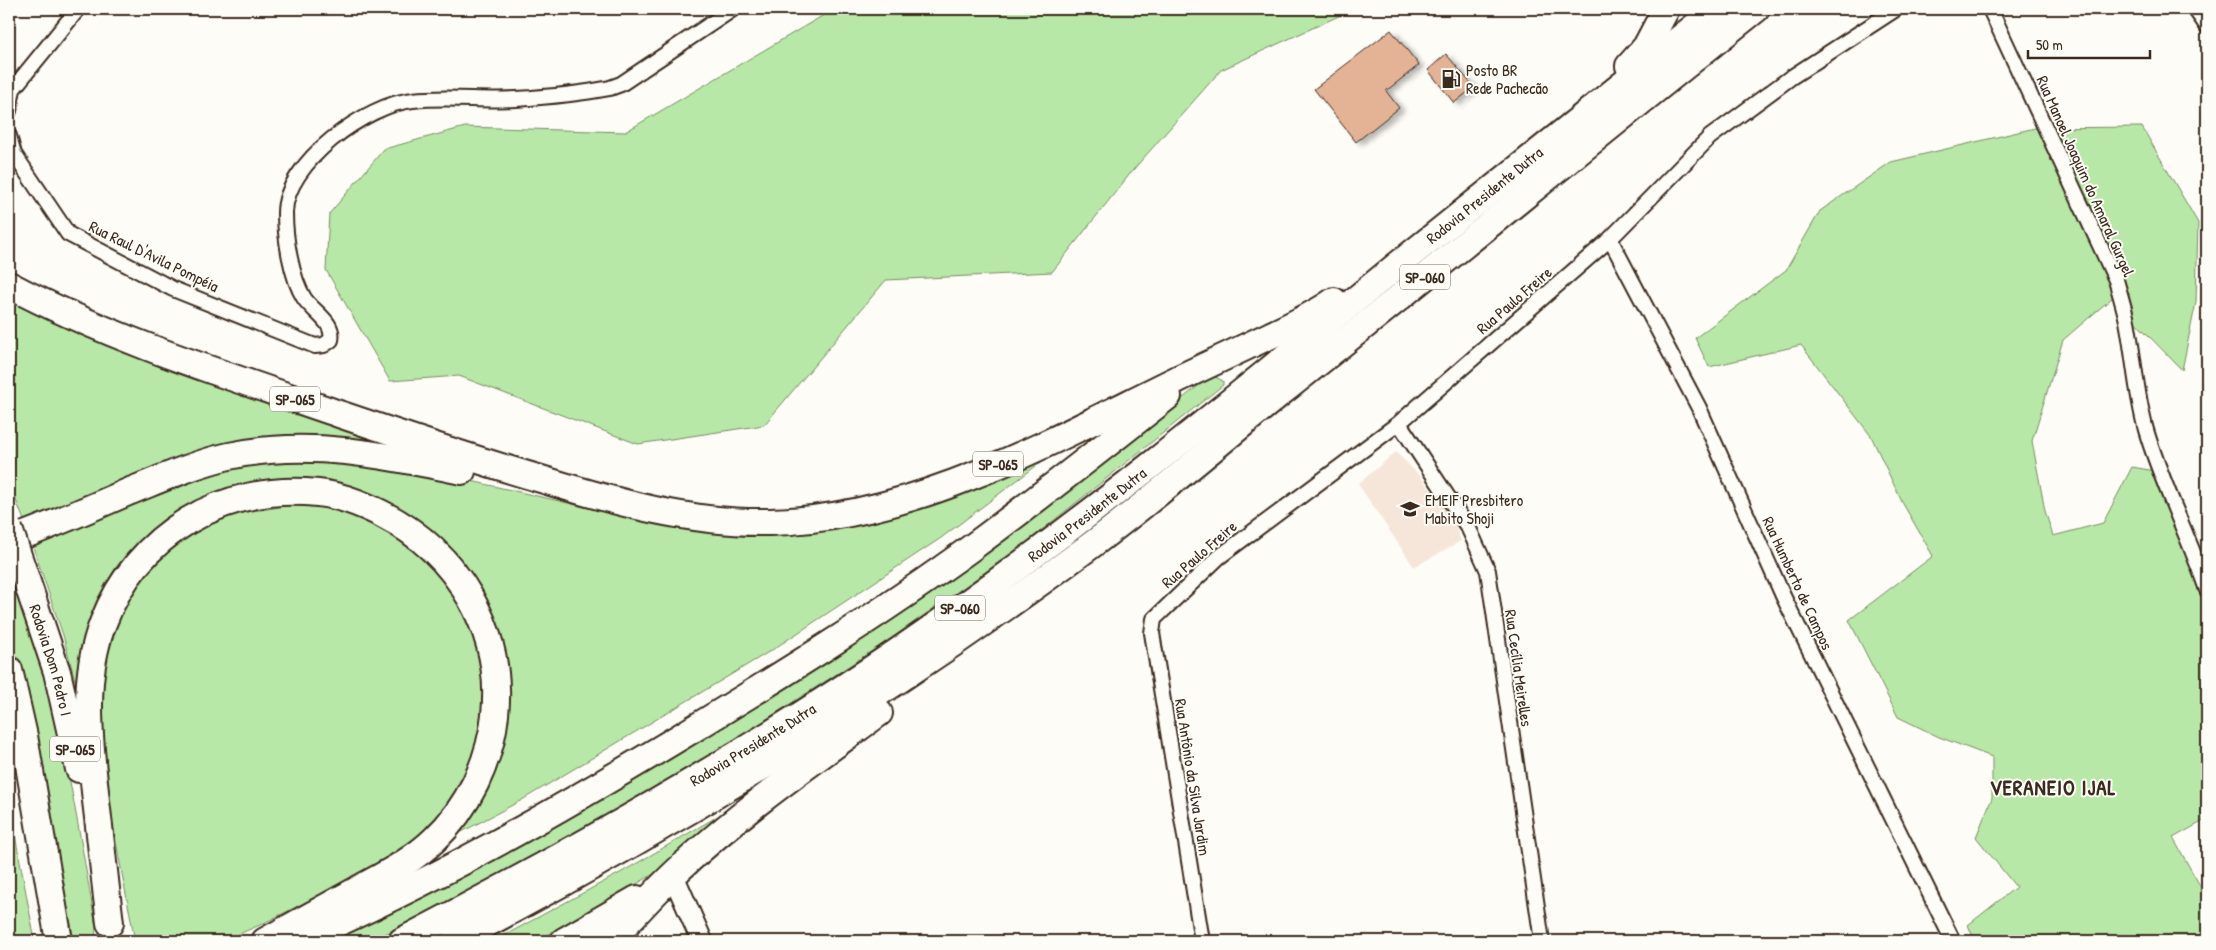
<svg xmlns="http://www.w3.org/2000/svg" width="2216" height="950" font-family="'Patrick Hand',sans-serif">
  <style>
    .built { fill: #f6e6da }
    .green { fill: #b7e8a7; stroke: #798962 }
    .building { fill: #e4b396; stroke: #3b2a1e; filter: url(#shadow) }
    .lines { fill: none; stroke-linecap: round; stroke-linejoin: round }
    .street-casing { stroke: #3b2a1e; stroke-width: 18 }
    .secondary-casing { stroke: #3b2a1e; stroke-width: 24 }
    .highway-casing { stroke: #3b2a1e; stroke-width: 30 }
    .street { stroke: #fdfcf7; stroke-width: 14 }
    .secondary { stroke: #fdfcf7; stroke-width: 20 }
    .highway { stroke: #fdfcf7; stroke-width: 26 }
    .highway-bridge-casing { stroke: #3b2a1e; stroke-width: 30; stroke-linecap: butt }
    .highway-bridge { stroke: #fdfcf7; stroke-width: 26 }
    .labels { text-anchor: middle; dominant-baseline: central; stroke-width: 4; stroke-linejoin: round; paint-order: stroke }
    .shield { fill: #fdfcf7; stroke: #75695f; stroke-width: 1 }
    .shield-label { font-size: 15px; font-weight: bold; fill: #3b2a1e }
    .poi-label { font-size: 16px; fill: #3b2a1e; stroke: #fdfcf7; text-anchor: start }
    .street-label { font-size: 16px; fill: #3b2a1e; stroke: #fdfcf7 }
    .district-label { font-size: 21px; font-weight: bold; letter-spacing: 1px; fill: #3b2a1e; stroke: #fdfcf7 }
  </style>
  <defs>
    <filter id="shadow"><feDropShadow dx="5.5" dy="3" stdDeviation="2.5" flood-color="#0004"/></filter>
  </defs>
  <rect width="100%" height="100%" fill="#fdfcf7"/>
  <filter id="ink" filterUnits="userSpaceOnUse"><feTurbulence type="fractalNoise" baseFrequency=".02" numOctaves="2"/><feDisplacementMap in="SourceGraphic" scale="10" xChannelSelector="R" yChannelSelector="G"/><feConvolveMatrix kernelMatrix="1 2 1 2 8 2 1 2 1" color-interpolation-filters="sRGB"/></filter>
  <g filter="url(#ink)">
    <!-- built -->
    <path class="built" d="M1396 452 1421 477 1452 518 1461 541 1414 567 1358 484Z"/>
    <!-- green -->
    <path class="green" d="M834 9H1354L1221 70 1133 170 1052 272 886 280 764 425 638 444 459 376 390 381 326 270 329 214 384 149 465 127 625 132Z
      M2142 127 2198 223 2196 302 2182 370 2112 298 2063 340 2032 441 2045 511 2053 536 2103 523 2132 467 2155 471 2207 592V819L2173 838 2207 898V941H1975L1968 925 2016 887 1976 837 1992 798V757L1939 737 1898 717 1849 620 1933 556 1902 502 1871 436 1801 345 1709 367 1695 338 1786 270 1820 211 1891 162 2035 128Z
      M9 297 377 436 374 445 313 440 25 523 9 482Z
      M1212 375 1223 381V385L1017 550 883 644 736 739 552 847 479 887 371 941H327L391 908 1131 439Z
      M1069 441 941 538 772 650 522 800 441 843 493 760 481 601 333 488 157 533 80 683 76 684 63 635 31 541 182 479 290 456 401 465 651 522 700 531 747 534Z
      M292 502 324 506 351 512 396 534 436 568 465 612 484 671 481 728 466 776 452 800 433 823 409 843 364 873 262 924 223 941H135C121 865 102 787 102 709 102 691 101 671 106 653 116 608 143 569 179 541 196 528 220 517 241 513 256 509 280 510 292 502Z
      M9 570 12 578 15 580C58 690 75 810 96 927L95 941H74L31 711 9 633Z
      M9 803 35 941H9Z
      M732 808 675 859 652 875 576 919 535 941H494L620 873Z"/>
    <!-- building -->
    <path class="building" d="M1391 30 1419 65 1386 91 1399 108 1356 142 1314 89Z
      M1446 54 1474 87 1454 103 1428 70Z"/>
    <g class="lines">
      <!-- street casing -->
      <g class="street-casing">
        <path id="street" d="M1990 9 2116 280C2120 294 2124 307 2127 321 2134 357 2136 394 2146 430 2162 485 2189 536 2207 590
          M2195 9 2207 26
          M9 111 13 89 78 9
          M9 136 14 154 68 234 173 289 315 346 324 345 331 340C335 322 313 312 304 298 291 277 285 237 285 213 285 163 367 104 413 100 447 96 482 101 516 99 547 97 579 94 610 88L621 84 733 9
          M1610 239 1699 408 1784 598 1953 941
          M1399 423 1469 529 1488 571 1542 941
          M1202 941 1152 633 1154 619 1219 557 1399 423 1610 239 1710 137 1790 78 1896 9"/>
      </g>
      <!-- secondary casing -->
      <g class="secondary-casing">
        <path id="secondary" d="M673 875 702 941"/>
      </g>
      <!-- highway casing -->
      <g class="highway-casing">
        <g id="highway">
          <path d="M1629 66 1646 47 1666 9"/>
          <path d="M9 285C115 341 232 377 345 416 410 438 475 460 541 479 615 502 693 524 770 522 916 519 1054 439 1182 377 1212 363 1241 349 1271 335 1293 324 1315 315 1334 301"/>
          <path d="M9 541C49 526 89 509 128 492 161 479 194 464 229 456 307 439 385 455 462 471"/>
          <path id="s1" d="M26 579 57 672 79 769"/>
          <path d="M9 670 24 736 59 941"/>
          <path d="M110 923C105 882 101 841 96 801 90 743 81 679 103 623 137 534 223 483 318 493 340 495 362 504 382 514 457 552 504 631 495 715 490 762 468 808 434 840 411 862 384 875 357 890 326 907 296 924 265 941"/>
          <path d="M297 941C430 884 556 812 680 737 779 677 878 616 971 548 1038 499 1103 447 1168 396"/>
          <path id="s2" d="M402 941C575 851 745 756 906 646 1076 530 1235 399 1394 268 1501 181 1609 95 1717 9"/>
          <path d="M454 941C676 825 889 695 1090 546 1155 498 1216 445 1279 394 1439 267 1596 136 1756 9"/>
          <path d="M564 941 637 899"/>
          <path d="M610 941C631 919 651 896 673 875 736 815 809 764 879 713"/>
        </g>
      </g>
      <!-- street -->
      <use href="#street" class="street"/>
      <!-- secondary -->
      <use href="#secondary" class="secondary"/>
      <!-- highway -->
      <use href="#highway" class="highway"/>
      <!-- highway-bridge casing -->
      <g class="highway-bridge-casing">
        <path id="highway-bridge" d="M9 529 26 579"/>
      </g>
      <!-- highway-bridge -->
      <use href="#highway-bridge" class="highway-bridge"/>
    </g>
  </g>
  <!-- icons -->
  <defs>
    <g id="fuel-bare" transform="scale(1.5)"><path d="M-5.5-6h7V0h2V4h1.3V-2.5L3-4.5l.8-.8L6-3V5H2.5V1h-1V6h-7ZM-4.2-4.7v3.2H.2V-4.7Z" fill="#3b2a1e" stroke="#fdfcf7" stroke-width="2.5" paint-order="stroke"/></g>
    <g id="school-bare" transform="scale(1.5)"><path d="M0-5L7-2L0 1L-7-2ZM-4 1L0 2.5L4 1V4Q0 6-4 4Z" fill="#3b2a1e" stroke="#fdfcf7" stroke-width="2.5" paint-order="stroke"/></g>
  </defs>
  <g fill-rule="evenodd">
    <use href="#fuel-bare" x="1451" y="79"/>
    <use href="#school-bare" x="1410" y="509"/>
  </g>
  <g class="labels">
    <!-- shield labels -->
    <g class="shield">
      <rect x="1400" y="264.5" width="50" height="25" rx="4"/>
      <rect x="270" y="386.5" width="50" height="25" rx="4"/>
      <rect x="973" y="451.5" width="50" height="25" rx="4"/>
      <rect x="935" y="595.5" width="50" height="25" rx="4"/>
      <rect x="50" y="736.5" width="50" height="25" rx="4"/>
    </g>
    <g class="shield-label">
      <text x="1425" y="277">SP-060</text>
      <text x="295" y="399">SP-065</text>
      <text x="998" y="464">SP-065</text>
      <text x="960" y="608">SP-060</text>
      <text x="75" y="749">SP-065</text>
    </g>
    <!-- poi labels -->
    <g class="poi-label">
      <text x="1466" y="70">Posto BR<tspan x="1466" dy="18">Rede Pachecão</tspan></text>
      <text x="1425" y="500">EMEIF Presbitero<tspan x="1425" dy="18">Mabito Shoji</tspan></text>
    </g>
    <!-- street labels -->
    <g class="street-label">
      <text transform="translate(2086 176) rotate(66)">Rua Manoel Joaquim do Amaral Gurgel</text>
      <text stroke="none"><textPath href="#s2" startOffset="1318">Rodovia Presidente Dutra</textPath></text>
      <text transform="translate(154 256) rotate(26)">Rua Raul D'Avila Pompéia</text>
      <text transform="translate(1514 300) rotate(-41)">Rua Paulo Freire</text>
      <text stroke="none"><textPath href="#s2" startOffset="808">Rodovia Presidente Dutra</textPath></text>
      <text transform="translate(1199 554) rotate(-41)">Rua Paulo Freire</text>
      <text transform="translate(1798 583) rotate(65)">Rua Humberto de Campos</text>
      <text stroke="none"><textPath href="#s1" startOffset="85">Rodovia Dom Pedro I</textPath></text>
      <text transform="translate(1519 668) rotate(82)">Rua Cecília Meirelles</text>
      <text stroke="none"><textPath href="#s2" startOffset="402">Rodovia Presidente Dutra</textPath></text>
      <text transform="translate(1193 777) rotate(81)">Rua Antônio da Silva Jardim</text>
    </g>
    <!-- district labels -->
    <g class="district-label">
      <text x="2053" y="787">VERANEIO IJAL</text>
    </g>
  </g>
  <!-- margin -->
  <rect width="2216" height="950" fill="none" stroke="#fdfcf7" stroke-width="30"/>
  <rect x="15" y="15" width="2186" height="920" fill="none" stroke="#3b2a1e" stroke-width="2" filter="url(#ink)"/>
  <!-- scale -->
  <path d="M2028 50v8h122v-8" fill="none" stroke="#3b2a1e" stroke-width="2.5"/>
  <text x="2036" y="50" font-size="15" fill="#3b2a1e" stroke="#fdfcf7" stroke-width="4" paint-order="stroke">50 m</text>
</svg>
